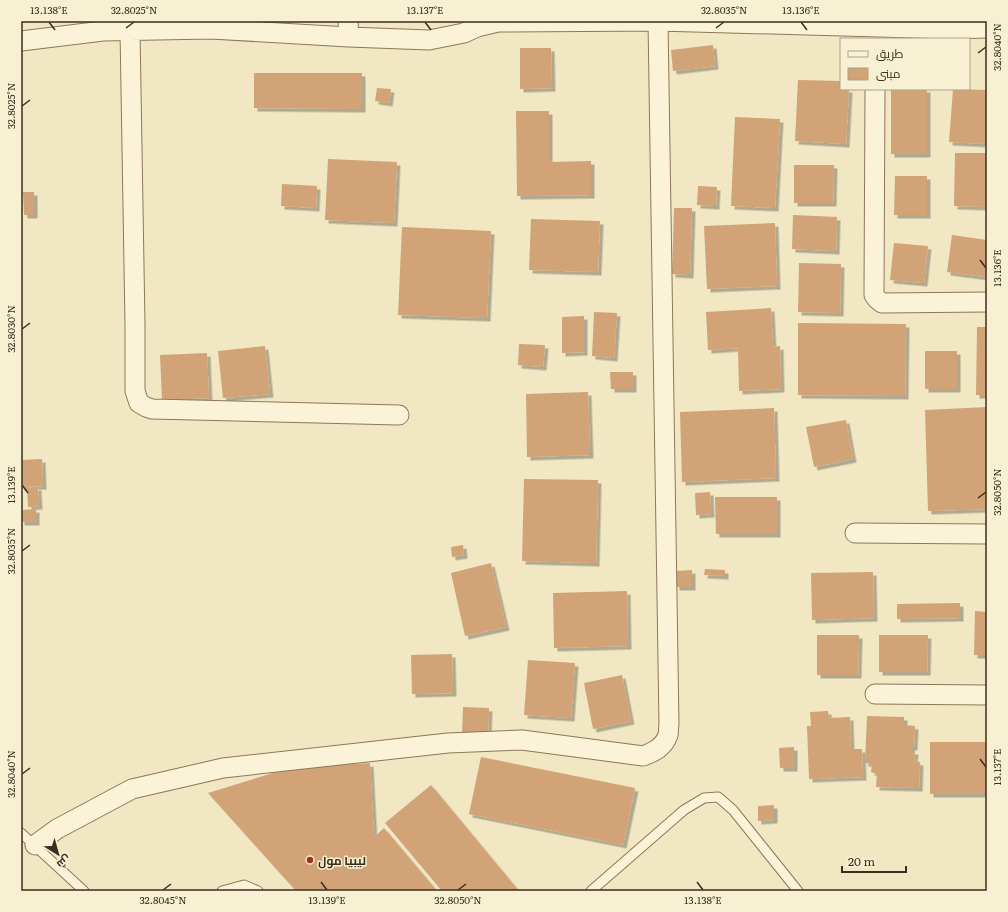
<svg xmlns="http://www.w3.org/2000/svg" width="1008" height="912" font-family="Literata,Cairo,serif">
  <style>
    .building { fill: #d1a377; filter: url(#shadow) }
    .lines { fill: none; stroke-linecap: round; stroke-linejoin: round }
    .lane-casing { stroke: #8c7859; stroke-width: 11 }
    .street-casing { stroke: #8c7859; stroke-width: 21 }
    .lane { stroke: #fbf3d7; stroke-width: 9 }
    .street { stroke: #fbf3d7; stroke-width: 19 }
    .ticks { fill: none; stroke: #3b2e1e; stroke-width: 1.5 }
    .poi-dot { fill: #9f2e25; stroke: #f8f0d3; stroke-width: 1.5 }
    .labels { text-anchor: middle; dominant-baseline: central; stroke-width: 3; stroke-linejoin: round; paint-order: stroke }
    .poi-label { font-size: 12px; font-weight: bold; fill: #3b2e1e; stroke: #f8f0d3; text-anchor: start }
    .neatline { fill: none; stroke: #3b2e1e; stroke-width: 1.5 }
    .ticks-label { font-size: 10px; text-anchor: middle; fill: #3b2e1e }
  </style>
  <defs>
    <filter id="shadow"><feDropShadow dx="3.5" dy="3.5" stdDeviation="0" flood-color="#0004"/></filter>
  </defs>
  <rect width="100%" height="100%" fill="#f1e7c3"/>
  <!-- building -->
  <path class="building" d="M713 45 715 66 673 71 671 50Z
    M520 48H551L552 88 520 89Z
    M254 73H362V109L254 108Z
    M798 80 841 81V89H849L846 144 795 141Z
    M377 88 391 89 389 103 375 101Z
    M891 89H927V154H891Z
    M953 89 987 90V144L949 142Z
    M516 111H549V162L591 161V195L517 196Z
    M735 117 780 119 775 208 731 206Z
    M955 153H987V207L954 206Z
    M328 159 397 162 394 223 325 220Z
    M794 165H834L833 203H794Z
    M895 176H927V215H894Z
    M282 184 317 186 316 208 281 206Z
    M698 186 717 187 716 206 697 205Z
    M23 192H34V215H24Z
    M674 208H692L690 275 672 274Z
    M793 215 837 217 836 251 792 249Z
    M531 219 600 221 598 272 529 270Z
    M775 223 777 286 707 289 704 226Z
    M402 227 491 231 487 318 398 315Z
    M952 235 987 240V261L985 277 947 272Z
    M894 243 928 246 924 283 890 280Z
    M799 263 841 264 840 313 798 312Z
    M771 308 773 347 780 346 781 389 739 391 738 348 708 350 706 312Z
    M594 312 617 313 614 358 592 356Z
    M584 316V352L562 353V317Z
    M798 323 906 324 905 396 798 395Z
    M977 327H987V395H976Z
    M519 344 545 345 543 367 518 365Z
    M265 346 270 394 223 398 218 351Z
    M925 351H957V389H925Z
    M207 353 209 398 162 400 160 355Z
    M610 372H633V389H611Z
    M588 392 590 455 527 457 526 394Z
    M987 407V509L928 511 925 410Z
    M774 408 776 478 682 482 680 412Z
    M846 420 853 459 814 467 806 427Z
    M42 459 43 486 21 487V460Z
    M524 479 598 480 596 563 522 561Z
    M38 487 39 506 28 507 27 488Z
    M710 492 711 514 696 515 695 493Z
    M715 497H777V534H716Z
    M36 509V522H21V510Z
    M463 545 464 555 452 557 451 547Z
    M491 563 506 627 465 636 451 573Z
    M705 569 725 570V576L704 575Z
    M692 570V587H676V571Z
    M873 572 874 618 812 620 811 573Z
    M627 591 628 646 554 648 553 593Z
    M960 603V618L897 619V604Z
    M975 611 987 612V655H974Z
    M817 635H859L858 675H817Z
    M879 635H928L927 672H879Z
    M452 654 453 693 412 694 411 655Z
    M528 660 575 663 571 718 524 715Z
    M622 675 631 721 593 729 584 683Z
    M463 707 489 708 488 735 462 734Z
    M828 711 829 718 850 717 851 749H862L863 777 809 779 807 726H811L810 712Z
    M867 716 904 717V725L915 726 914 747H911V751H915L914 761 920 762 919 788 876 787 877 774 871 772 872 764 865 763Z
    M930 742H987V794H930Z
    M794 747V768H780L779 748Z
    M481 757 635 788 623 845 469 814Z
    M370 763 374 837 384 828 437 891H296L208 793 289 768Z
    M431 785 519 891H442L385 823Z
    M774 805V820L758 821V806Z"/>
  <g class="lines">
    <!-- lane casing -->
    <g class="lane-casing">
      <path id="lane" d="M21 833 84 891
        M222 891 244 885 258 891
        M591 891 684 810 704 798 718 797 733 810 798 891"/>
    </g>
    <!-- street casing -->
    <g class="street-casing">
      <path id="street" d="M348 21 349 37
        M130 30 135 325V391L139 403 146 407 152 409 399 415
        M21 41 103 31 211 29 349 37 429 40 464 33 477 27 498 22 658 21 950 29 987 28
        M875 89 874 295 877 299 882 303 987 302
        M855 533 987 534
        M875 694 987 695
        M35 845 57 829 132 789 223 768 448 743 522 740 643 756C654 752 664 747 668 735 669 732 668 728 669 725L658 21"/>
    </g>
    <!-- lane -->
    <use href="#lane" class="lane"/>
    <!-- street -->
    <use href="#street" class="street"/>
  </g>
  <!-- ticks -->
  <path class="ticks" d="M49 22 55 30M425 22 431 30M801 22 807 30M126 28 134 22M716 28 724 22M978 53 986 47M22 106 30 100M980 260 986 268M22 329 30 323M22 485 28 493M978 498 986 492M22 551 30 545M980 759 986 767M22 774 30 768M321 882 327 890M697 882 703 890M163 890 171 884M458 890 466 884"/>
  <!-- markers -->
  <circle class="poi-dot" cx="310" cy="860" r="4"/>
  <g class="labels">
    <!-- poi labels -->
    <g class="poi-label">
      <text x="318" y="860">ليبيا مول</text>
    </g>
  </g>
  <!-- border -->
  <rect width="1008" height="912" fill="none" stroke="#f8f0d3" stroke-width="44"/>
  <!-- legend -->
  <rect x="840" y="38" width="130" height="52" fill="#f8f0d3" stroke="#aca28b"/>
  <rect x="848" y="51" width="20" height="6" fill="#fbf3d7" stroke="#aca28b"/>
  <text x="876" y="58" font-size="12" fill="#3b2e1e">طريق</text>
  <rect x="848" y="68" width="20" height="12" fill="#d1a377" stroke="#aca28b"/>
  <text x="876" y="78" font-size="12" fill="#3b2e1e">مبنى</text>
  <!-- north arrow -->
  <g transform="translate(58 854) rotate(143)" stroke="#f8f0d3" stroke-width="3" paint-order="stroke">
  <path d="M0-3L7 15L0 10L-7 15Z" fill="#3b2e1e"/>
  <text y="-6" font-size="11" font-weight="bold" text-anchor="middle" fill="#3b2e1e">ش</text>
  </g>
  <!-- scale -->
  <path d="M842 866v6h64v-6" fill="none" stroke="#3b2e1e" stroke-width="2"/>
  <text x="848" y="866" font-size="12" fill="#3b2e1e" stroke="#f8f0d3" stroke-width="3" paint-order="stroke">20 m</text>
  <rect x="22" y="22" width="964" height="868" class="neatline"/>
  <g class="ticks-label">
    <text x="49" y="14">13.138°E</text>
    <text x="134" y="14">32.8025°N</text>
    <text x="425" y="14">13.137°E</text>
    <text x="724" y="14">32.8035°N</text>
    <text x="801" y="14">13.136°E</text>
    <text transform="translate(997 47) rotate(-90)" y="4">32.8040°N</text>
    <text transform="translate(11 106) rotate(-90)" y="4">32.8025°N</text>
    <text transform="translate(997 268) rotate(-90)" y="4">13.136°E</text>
    <text transform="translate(11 329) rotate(-90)" y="4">32.8030°N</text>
    <text transform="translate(11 485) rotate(-90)" y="4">13.139°E</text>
    <text transform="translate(997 492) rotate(-90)" y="4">32.8050°N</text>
    <text transform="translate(11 551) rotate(-90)" y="4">32.8035°N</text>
    <text transform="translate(997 767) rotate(-90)" y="4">13.137°E</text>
    <text transform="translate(11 774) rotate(-90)" y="4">32.8040°N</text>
    <text x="163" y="904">32.8045°N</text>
    <text x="327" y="904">13.139°E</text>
    <text x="458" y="904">32.8050°N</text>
    <text x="703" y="904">13.138°E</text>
  </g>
</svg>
